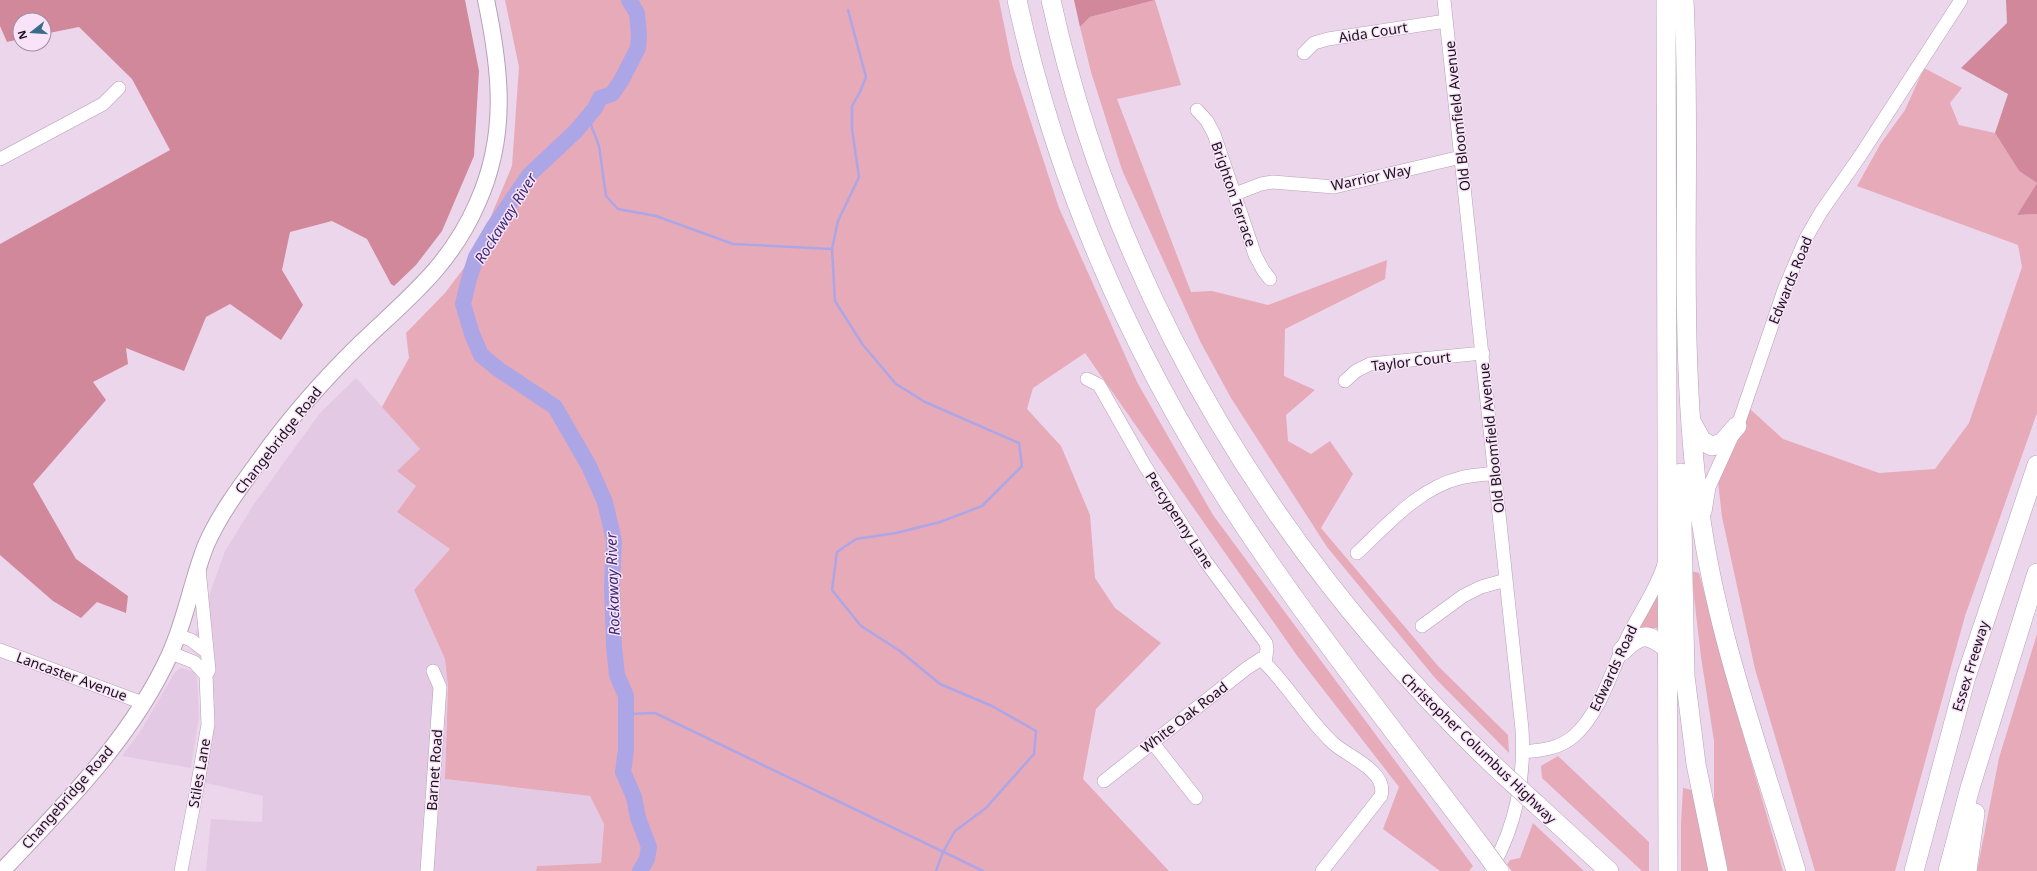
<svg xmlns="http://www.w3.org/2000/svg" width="2037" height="871" font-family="'Noto Sans',sans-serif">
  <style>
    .built { fill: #e4c9e4 }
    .green { fill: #e7aab9 }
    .forest { fill: #d1889b }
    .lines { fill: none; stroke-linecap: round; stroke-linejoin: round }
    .stream { stroke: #ada6e6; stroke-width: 2.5 }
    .river { stroke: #ada6e6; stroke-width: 16 }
    .minor-casing { stroke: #b6a1b6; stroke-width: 14 }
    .major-casing { stroke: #b6a1b6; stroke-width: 18 }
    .highway-casing { stroke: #b6a1b6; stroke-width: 20 }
    .minor { stroke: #fff; stroke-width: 13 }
    .major { stroke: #fff; stroke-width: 16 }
    .highway { stroke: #fff; stroke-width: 19 }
    .highway-bridge-casing { stroke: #b6a1b6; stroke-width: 20; stroke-linecap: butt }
    .highway-bridge { stroke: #fff; stroke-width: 19 }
    .labels { text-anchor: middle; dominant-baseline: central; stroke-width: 3; stroke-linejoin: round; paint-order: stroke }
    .street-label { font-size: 14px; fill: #191219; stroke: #f9e3f9 }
    .water-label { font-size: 15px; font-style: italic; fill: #3d2b76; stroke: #f9e3f9 }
  </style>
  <rect width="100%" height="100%" fill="#ecd6ec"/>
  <!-- built -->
  <path class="built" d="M356 378 420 449 397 471 416 486 397 512 450 549 414 590 445 659 448 687 445 779 590 796 604 824 601 863 537 866 536 871H206L211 819 262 822 263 796 198 781 206 662 190 649 225 551 254 504 320 413Z
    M181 668 193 671 197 677 199 716 191 768 122 756 140 732 175 672Z"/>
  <!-- green -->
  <path class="green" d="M505 0H999L1012 64 1059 208 1137 382 1213 515 1473 866 1469 871H1440L1383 829 1399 787 1298 657 1085 353 1033 388 1027 409 1061 446 1090 515 1095 578 1115 608 1161 643 1096 709 1083 779 1169 871H536L537 866 601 863 604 824 590 796 445 779 448 687 445 659 414 590 450 549 397 512 416 486 397 471 420 449 382 407 409 358 406 333 445 293 476 252 512 166 519 67Z
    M1155 0 1181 85 1117 99 1191 292 1212 291 1268 305 1387 260 1385 279 1285 329 1284 376 1315 390 1286 415 1288 441 1311 454 1330 441 1353 474 1321 528 1438 666 1508 735 1509 753 1435 678 1327 547 1231 398 1201 343 1122 170 1091 72 1080 27 1090 17Z
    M1924 68 1962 88 1950 103 1959 125 1995 133 2019 171 2037 183 2017 215 2037 214V413L1965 616 1895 871H1815L1755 669 1722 517 1715 455 1727 458 1750 409 1783 439 1879 473 1935 469 1969 423 2022 267 2018 245 1857 186 1881 143 1905 110Z
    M1691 571 1699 573 1726 676 1783 871H1727L1714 825V741L1701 657Z
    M1659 591 1660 628H1639Z
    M2037 634V871H1977L1999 758Z
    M1558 756 1649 842V871H1642L1542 778 1541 766Z
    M1683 788 1692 790 1709 871H1681V824Z
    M1533 823 1584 871H1512L1507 865 1510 860 1520 858Z"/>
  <!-- forest -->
  <path class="forest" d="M0 0H465L479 71 474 156 442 231 416 265 394 286 391 284 367 239 332 221 290 232 282 270 303 305 281 340 230 304 206 317 184 371 126 348 128 364 93 382 106 400 33 484 76 559 128 596 126 613 97 602 81 618 53 601 0 555V244L170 150 132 79 79 27 44 34V20H20V39L7 42 0 26Z
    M1074 0H1155L1090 17 1080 27Z
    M2006 0H2037V214L2017 215 2037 183 2019 171 1995 133 2008 94 1961 68 2007 23Z"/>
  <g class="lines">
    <!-- stream -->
    <path class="stream" d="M848 10 866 77 860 92 852 106V129L859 177 838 221 832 249 835 301 863 345 896 384 925 402 1019 443 1022 466 982 506 940 522 896 533 856 539 837 552 832 590 861 626 900 651 940 684 992 706 1036 731 1034 754 986 808 955 831 943 852 936 871
      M588 117 599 146 606 196 618 209 656 216 733 244 832 249
      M627 714 655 713 983 871"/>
    <!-- river -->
    <path class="river" d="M629 0 637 13 639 36 638 48 621 81 612 94 600 98 595 108 576 131 529 175 493 228 476 257 469 279 463 304 472 334 481 355 498 369 555 407 589 466 605 502 614 541 612 586 614 646 617 675 626 696V750L623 772 634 797 638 818 649 847 647 859 640 871"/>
    <!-- minor casing -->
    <g class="minor-casing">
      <path id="minor" d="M1444 0 1522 729C1525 780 1516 825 1491 870
        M1304 53 1314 43 1328 39 1446 21
        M1197 110 1207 121 1214 134 1255 255 1263 270 1270 279
        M0 159 103 104 119 88
        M1235 194 1261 184 1273 182 1334 187 1461 157
        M1087 379 1099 385 1145 466 1206 562 1266 643 1267 649 1265 663
        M1345 381 1356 371 1370 364 1483 353
        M1705 512 1709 487 1740 419 1784 290 1806 238 1821 212 1860 156 1961 0
        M1357 553C1387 525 1419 488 1460 478 1471 475 1483 475 1494 473
        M1422 626 1463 596 1481 587 1506 580
        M177 635 191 640 207 652
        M0 650 143 703
        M171 653 194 662 206 675
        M1152 742 1196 798
        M1523 752C1542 750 1559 749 1574 736 1602 711 1613 665 1630 632 1641 610 1657 588 1664 564
        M1104 781 1247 668 1261 659C1288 684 1306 718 1333 743 1348 757 1388 771 1381 796L1322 871
        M181 871 197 788 208 724 206 675 209 670 199 569
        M427 871 440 687 433 671"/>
    </g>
    <!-- major casing -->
    <g class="major-casing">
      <path id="major" d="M2 871C64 805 132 738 170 654 186 619 192 580 206 545 219 515 240 487 259 461 289 419 324 379 361 343 408 298 450 266 477 204 508 136 501 71 486 0"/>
    </g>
    <!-- highway casing -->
    <g class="highway-casing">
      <path id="highway" d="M1017 0C1056 180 1130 350 1230 504 1307 623 1398 735 1483 849
        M1051 0C1117 301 1281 566 1504 775
        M1666 0 1668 871
        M1684 0C1692 166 1677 332 1698 497 1713 626 1759 748 1796 871
        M1692 423 1702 441 1712 446 1722 443 1737 426
        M1681 473 1685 676 1696 764 1718 871
        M1622 651C1642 632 1647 633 1668 649
        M1536 804 1609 871
        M1914 871 1966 677 2037 465
        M1948 871 1970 788 2037 573
        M1967 871 1975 813"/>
    </g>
    <!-- minor -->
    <use href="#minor" class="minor"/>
    <!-- major -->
    <use href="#major" class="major"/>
    <!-- highway -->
    <use href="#highway" class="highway"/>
    <!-- highway-bridge casing -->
    <g class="highway-bridge-casing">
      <path id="highway-bridge" d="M1504 775 1536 804
        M1483 849 1499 871"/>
    </g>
    <!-- highway-bridge -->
    <use href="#highway-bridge" class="highway-bridge"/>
  </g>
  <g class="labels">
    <!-- street labels -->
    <g class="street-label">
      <text transform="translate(1373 32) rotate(-9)">Aida Court</text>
      <text transform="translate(1457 116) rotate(-96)">Old Bloomfield Avenue</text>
      <text transform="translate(1371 177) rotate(-12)">Warrior Way</text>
      <text transform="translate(1234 194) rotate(71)">Brighton Terrace</text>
      <text transform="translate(1790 280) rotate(-68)">Edwards Road</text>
      <text transform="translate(1411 361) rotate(-7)">Taylor Court</text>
      <text transform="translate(1491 438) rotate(-96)">Old Bloomfield Avenue</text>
      <text transform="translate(278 440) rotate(-52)">Changebridge Road</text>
      <text transform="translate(1180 520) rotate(57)">Percypenny Lane</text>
      <text transform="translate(1970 666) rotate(-73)">Essex Freeway</text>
      <text transform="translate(1613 668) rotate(-65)">Edwards Road</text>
      <text transform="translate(72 676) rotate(20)">Lancaster Avenue</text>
      <text transform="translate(1184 717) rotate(-38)">White Oak Road</text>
      <text transform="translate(1479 748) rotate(44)">Christopher Columbus Highway</text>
      <text transform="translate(434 770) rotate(-86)">Barnet Road</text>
      <text transform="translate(199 773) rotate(-80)">Stiles Lane</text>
      <text transform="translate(67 797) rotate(-49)">Changebridge Road</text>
    </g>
    <!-- water labels -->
    <g class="water-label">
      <text transform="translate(505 218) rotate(-58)">Rockaway River</text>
      <text transform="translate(612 584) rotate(-92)">Rockaway River</text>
    </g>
  </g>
  <!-- north arrow -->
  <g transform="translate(32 32) rotate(253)"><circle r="19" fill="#f9e3f9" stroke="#9f8f9f"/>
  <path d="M0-3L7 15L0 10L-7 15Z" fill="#386c89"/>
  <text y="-6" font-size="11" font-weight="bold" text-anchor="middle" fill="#191219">N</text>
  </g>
</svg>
